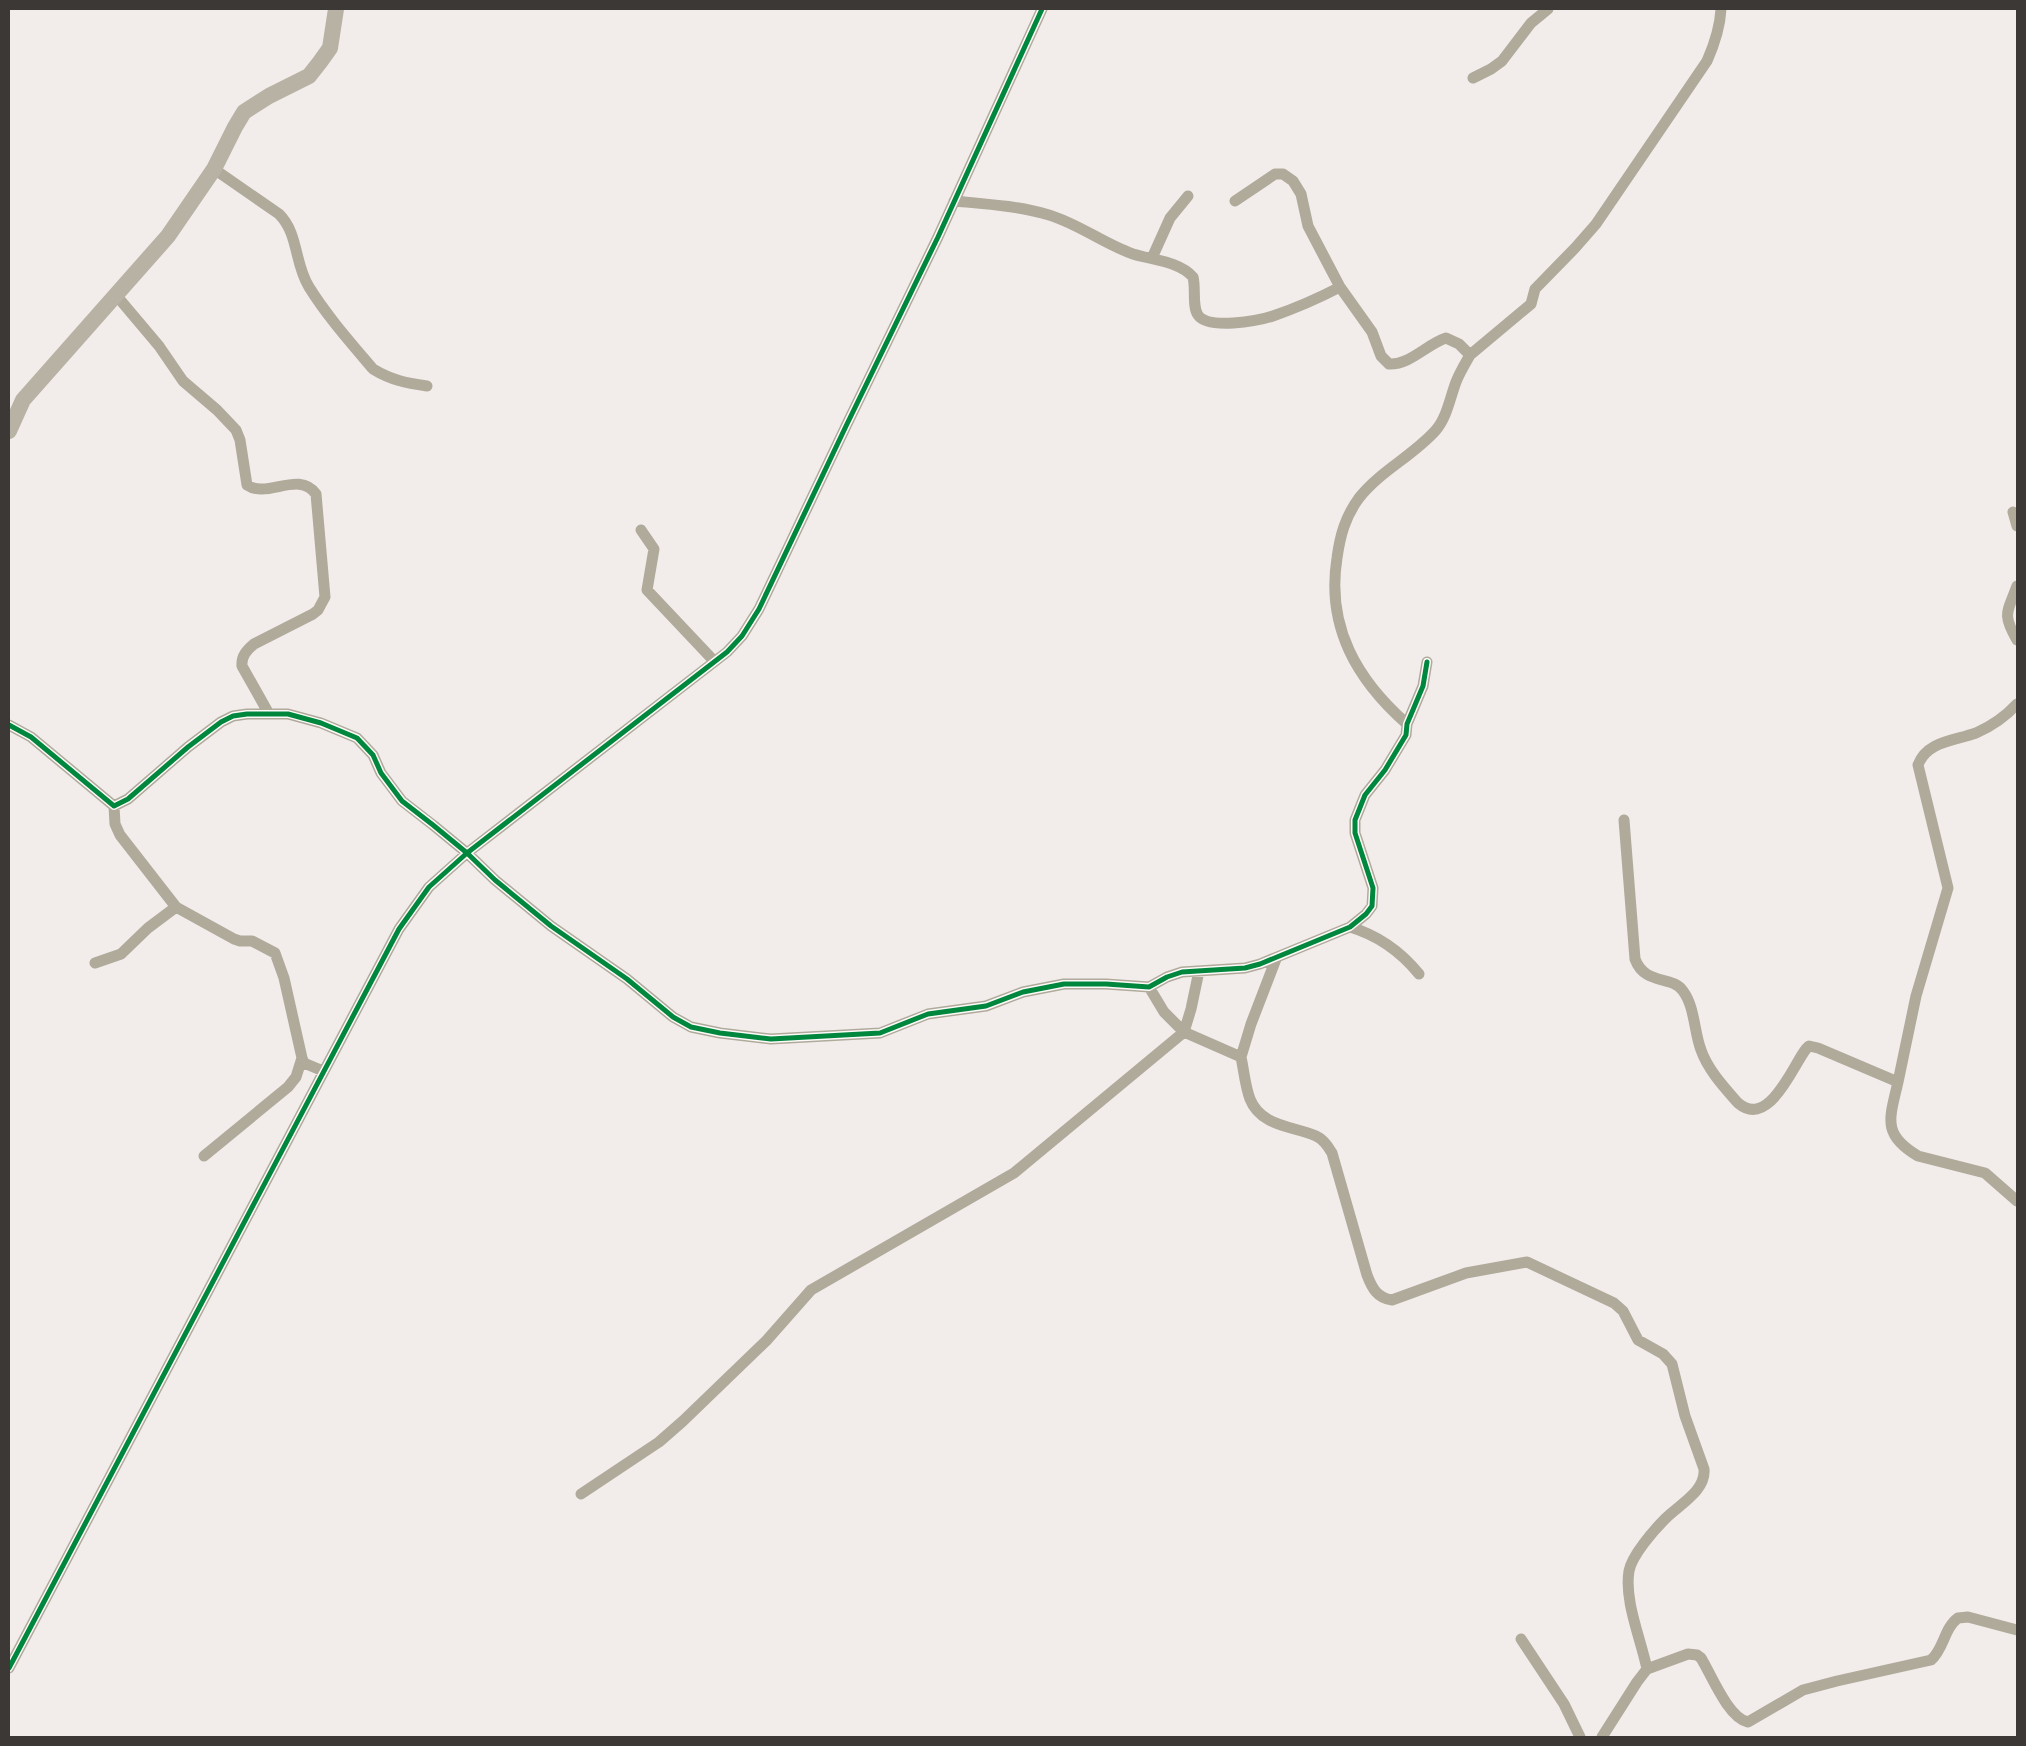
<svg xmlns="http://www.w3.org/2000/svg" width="2026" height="1746" font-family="'Titillium Web',sans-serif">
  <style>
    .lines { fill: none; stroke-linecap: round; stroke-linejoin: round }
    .street { stroke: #b0aa9b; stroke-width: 11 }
    .secondary { stroke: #b8b2a5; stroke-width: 16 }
    .cycleway-casing { stroke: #fefaf9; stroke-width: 8 }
    .cycleway { stroke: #00873e; stroke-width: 5 }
  </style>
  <rect width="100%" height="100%" fill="#f2edeb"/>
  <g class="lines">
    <!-- street -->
    <path class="street" d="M1473 78 1491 69 1502 61 1531 23 1548 9
      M214 169 279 214C299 234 294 263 309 287 327 316 351 343 373 369 391 380 406 383 427 386
      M954 201C986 204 1019 206 1049 215 1079 224 1104 244 1133 254 1152 260 1179 261 1193 277 1196 288 1192 307 1198 315 1208 330 1258 321 1273 316 1296 308 1319 298 1340 287L1372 332 1381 356 1389 364C1410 365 1427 344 1446 338L1459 344 1470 355 1531 304 1535 289 1575 248 1596 224 1707 61C1715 43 1720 28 1721 9
      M1235 201 1275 174H1283L1293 181 1301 194 1308 226 1340 287
      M1152 258 1170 218 1188 196
      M116 295 159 346 183 381 217 410 236 430 240 440 247 485C267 499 299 470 316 494L325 597 318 610 313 614 254 644C247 650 241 656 242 666L269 714
      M2013 512 2017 526
      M641 530 654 549 647 590 714 661
      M2017 586C2007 613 2002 614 2017 640
      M1407 724C1357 680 1326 627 1337 558 1340 536 1345 517 1359 498 1380 471 1413 456 1436 430 1447 417 1450 398 1456 382 1460 372 1465 364 1470 355
      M9 725 31 737 114 806 128 799 188 747 221 722 233 716 247 714H288L321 723 357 738 373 755 381 773 402 801 433 825 467 853 495 880 551 926 627 979 673 1017 691 1027 720 1033 771 1039 880 1033 928 1014 986 1006 1023 992 1064 984H1106L1149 987 1167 977 1182 972 1245 968 1260 964 1350 927 1366 914 1372 906 1373 888 1355 833V820L1365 795 1385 770 1406 735 1407 724 1423 686 1427 662
      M114 806 115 824 120 835 176 907 234 939 240 941H252L275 953 284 978 302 1058 304 1063 323 1071
      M1624 820 1635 959C1645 986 1672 975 1683 991 1695 1007 1694 1032 1701 1050 1708 1070 1724 1087 1738 1103 1769 1129 1792 1067 1806 1049L1809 1046 1818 1048 1898 1082C1890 1118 1881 1134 1918 1156L1985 1173 2017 1201
      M1350 927C1377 935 1401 952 1419 974
      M95 963 121 954 148 928 176 907
      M1149 987 1164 1012 1184 1032 1241 1057C1244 1071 1245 1086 1250 1099 1261 1127 1294 1126 1316 1136 1323 1139 1328 1146 1332 1153L1367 1275C1372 1288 1377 1298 1392 1300L1466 1273 1527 1262 1614 1303 1623 1311 1638 1340 1663 1354 1672 1364 1685 1416 1704 1469C1706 1491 1680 1504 1666 1518 1654 1530 1632 1555 1629 1571 1624 1601 1641 1639 1647 1669
      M1241 1057 1251 1024 1276 959
      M1898 1082 1916 996 1948 888 1918 765C1927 741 1954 741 1976 733 1992 726 2005 717 2017 704
      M204 1156 288 1087 296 1077 302 1058
      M581 1494 659 1442 683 1421 766 1341 811 1290 1014 1173 1184 1032 1191 1009 1199 971
      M1521 1639 1564 1704 1580 1737
      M9 1668 399 929 429 887 467 853 727 652 742 636 759 609 847 424 938 237 1042 9
      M1602 1737 1637 1682 1647 1669 1688 1654 1697 1655 1701 1658C1711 1674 1728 1718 1748 1722L1803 1690 1837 1681 1931 1660C1944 1649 1944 1628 1958 1618L1968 1617 2017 1630"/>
    <!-- secondary -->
    <path class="secondary" d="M9 431 23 400 168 236 214 169 235 127 244 112 269 96 309 76 320 62 330 48 336 9"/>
    <!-- cycleway casing -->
    <g class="cycleway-casing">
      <path id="cycleway" d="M9 725 31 737 114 806 128 799 188 747 221 722 233 716 247 714H288L321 723 357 738 373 755 381 773 402 801 433 825 467 853 495 880 551 926 627 979 673 1017 691 1027 720 1033 771 1039 880 1033 928 1014 986 1006 1023 992 1064 984H1106L1149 987 1167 977 1182 972 1245 968 1260 964 1350 927 1366 914 1372 906 1373 888 1355 833V820L1365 795 1385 770 1406 735 1407 724 1423 686 1427 662
        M9 1668 399 929 429 887 467 853 727 652 742 636 759 609 847 424 938 237 1042 9"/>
    </g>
    <!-- cycleway -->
    <use href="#cycleway" class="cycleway"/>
  </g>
  <!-- border -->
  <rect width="2026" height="1746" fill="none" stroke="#3b3836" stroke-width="20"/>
</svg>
